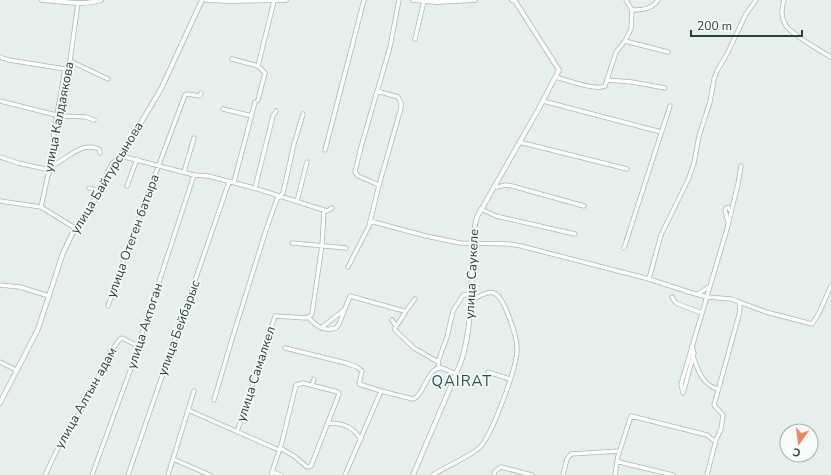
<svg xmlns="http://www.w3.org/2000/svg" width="831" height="475" font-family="'Nunito Sans',sans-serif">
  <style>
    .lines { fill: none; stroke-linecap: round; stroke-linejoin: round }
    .minor-casing { stroke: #a8b8b2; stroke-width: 5 }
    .tertiary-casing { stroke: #a8b8b2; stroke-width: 5.5 }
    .minor { stroke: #fff; stroke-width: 3.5 }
    .tertiary { stroke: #fff; stroke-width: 4 }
    .labels { text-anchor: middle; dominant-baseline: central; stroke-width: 3.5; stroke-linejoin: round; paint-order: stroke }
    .street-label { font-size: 13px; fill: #24423a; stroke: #f7fbf9 }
    .quarter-label { font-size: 15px; letter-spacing: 1px; fill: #1f5548; stroke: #f7fbf9 }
  </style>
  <rect width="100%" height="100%" fill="#e6efeb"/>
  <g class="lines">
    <!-- minor casing -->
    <g class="minor-casing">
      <path id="minor" d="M784 0C781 9 781 19 787 27 796 37 819 50 831 57
        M632 10C642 10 652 9 658 0
        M415 39 424 1
        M625 41 668 52
        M0 57 9 60 65 69
        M232 59 258 66
        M70 61 108 79
        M556 77C567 80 595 91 605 86L616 52 625 41 631 29 632 10 626 0
        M607 80 632 82 665 88
        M258 100 265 73 258 66 274 1
        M0 101 60 116 86 117 94 120
        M543 101 661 132
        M223 109 252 116
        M519 142 627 169
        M325 150 364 0
        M121 156 194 175 208 176 254 188 327 211 332 208
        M0 157 18 163 50 170
        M53 165C68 159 81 141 99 149L100 153
        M184 172 194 138
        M234 182 255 102
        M379 185 358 176 355 172 361 147 390 47 399 0
        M495 185 497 187 506 185 512 186 584 206
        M127 186 137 159
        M89 188 100 191
        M255 188 273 116 276 111
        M0 201 41 207 75 228
        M297 201 307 162
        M41 207 48 175 53 165 54 132 65 69 68 67 70 61 78 3
        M481 209 496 216 575 234
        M370 221 426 236 460 243 509 244 521 246 649 279 692 293 707 297 731 299 766 312 812 324 819 313 831 286
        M728 222 725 210 726 208 728 207 731 211
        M292 243 346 248
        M624 248 670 106
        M348 267 369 226 379 185 401 108V103L398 97 377 91
        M649 279 661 235 688 180 694 163 699 136 710 102 714 79 717 71 727 54 746 14 756 0
        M0 285 20 287 49 296
        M698 294 710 286
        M672 297 675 302 678 304 702 313
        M108 306 130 242 185 95 187 94 200 96 201 93
        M405 312 415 299
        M308 317C316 326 324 332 336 328L339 324 350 296 404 311 405 313 395 328V330L414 348 438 362
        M392 320 396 326
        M321 328 344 310
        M285 348 346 363 357 367 362 371 359 384 381 391
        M693 356C698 370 702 385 718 389
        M0 362 16 370
        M439 368 438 362 447 337 453 311 463 295H472
        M488 372 510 379
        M312 385 314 379
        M684 390 694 353 692 346
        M683 393 681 384 727 229 738 184 741 166
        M214 400 232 339 266 230 277 199 283 193 294 144 303 114
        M188 410 279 450
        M328 423C337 423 347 424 354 431 356 433 358 436 361 439
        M237 432 275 316 306 318 310 316 312 314 322 245 324 210
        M173 459 210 475
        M618 461 623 463 673 475
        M272 472 281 475
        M45 475 58 448 83 407 110 352 120 339 122 338 138 346
        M92 475 138 349 140 340 194 175
        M128 475 229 182
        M168 475 194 391
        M271 475 282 442 296 385 303 383 338 392 339 394 311 466 307 467 294 456 280 448
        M345 475 381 391 413 399C424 396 428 366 441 368 446 369 451 372 456 374
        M433 475C446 466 470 457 480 447 492 435 518 365 517 348 517 337 504 296 494 293 487 291 477 297 472 301
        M494 475 495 471 501 467 532 475
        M563 475 567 459 571 454 619 451
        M615 475 618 456 631 416 707 435 713 440H716
        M707 475 716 440 721 429 723 415 714 405 739 315 740 306 739 303"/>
    </g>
    <!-- tertiary casing -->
    <g class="tertiary-casing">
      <path id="tertiary" d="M42 0C61 1 83 6 101 0
        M206 0 230 1 286 0
        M413 0 437 2 475 0
        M0 403 38 329 63 253 75 228 94 201 112 164 121 156 161 89 202 0
        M413 475 461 362C471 331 471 299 472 266 473 250 472 233 477 217L538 110 559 70 515 1 512 0"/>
    </g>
    <!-- minor -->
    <use href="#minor" class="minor"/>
    <!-- tertiary -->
    <use href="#tertiary" class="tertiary"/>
  </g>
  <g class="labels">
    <!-- street labels -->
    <g class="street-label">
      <text transform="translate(59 117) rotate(-79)">улица Калдаякова</text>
      <text transform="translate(107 178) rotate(-59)">улица Байтурсынова</text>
      <text transform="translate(133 236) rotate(-70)">улица Отеген батыра</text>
      <text transform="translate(472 274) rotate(-87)">улица Саукеле</text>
      <text transform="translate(145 326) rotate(-72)">улица Актоган</text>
      <text transform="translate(179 328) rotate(-70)">улица Бейбарыс</text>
      <text transform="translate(256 374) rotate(-72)">улица Самалкел</text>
      <text transform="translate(86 398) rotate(-61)">улица Алтын адам</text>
    </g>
    <!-- quarter labels -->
    <g class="quarter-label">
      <text x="462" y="381">QAIRAT</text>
    </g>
  </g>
  <!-- north arrow -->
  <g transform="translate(799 443) rotate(194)"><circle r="19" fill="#f7fbf9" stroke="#a3b1ad"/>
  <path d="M0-3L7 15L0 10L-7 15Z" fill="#f4845f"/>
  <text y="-6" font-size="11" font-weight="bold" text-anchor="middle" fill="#24423a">С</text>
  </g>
  <!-- scale -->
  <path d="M691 30v6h111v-6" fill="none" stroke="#24423a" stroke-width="2"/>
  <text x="697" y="30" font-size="12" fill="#24423a" stroke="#f7fbf9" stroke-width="3" paint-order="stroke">200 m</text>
</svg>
